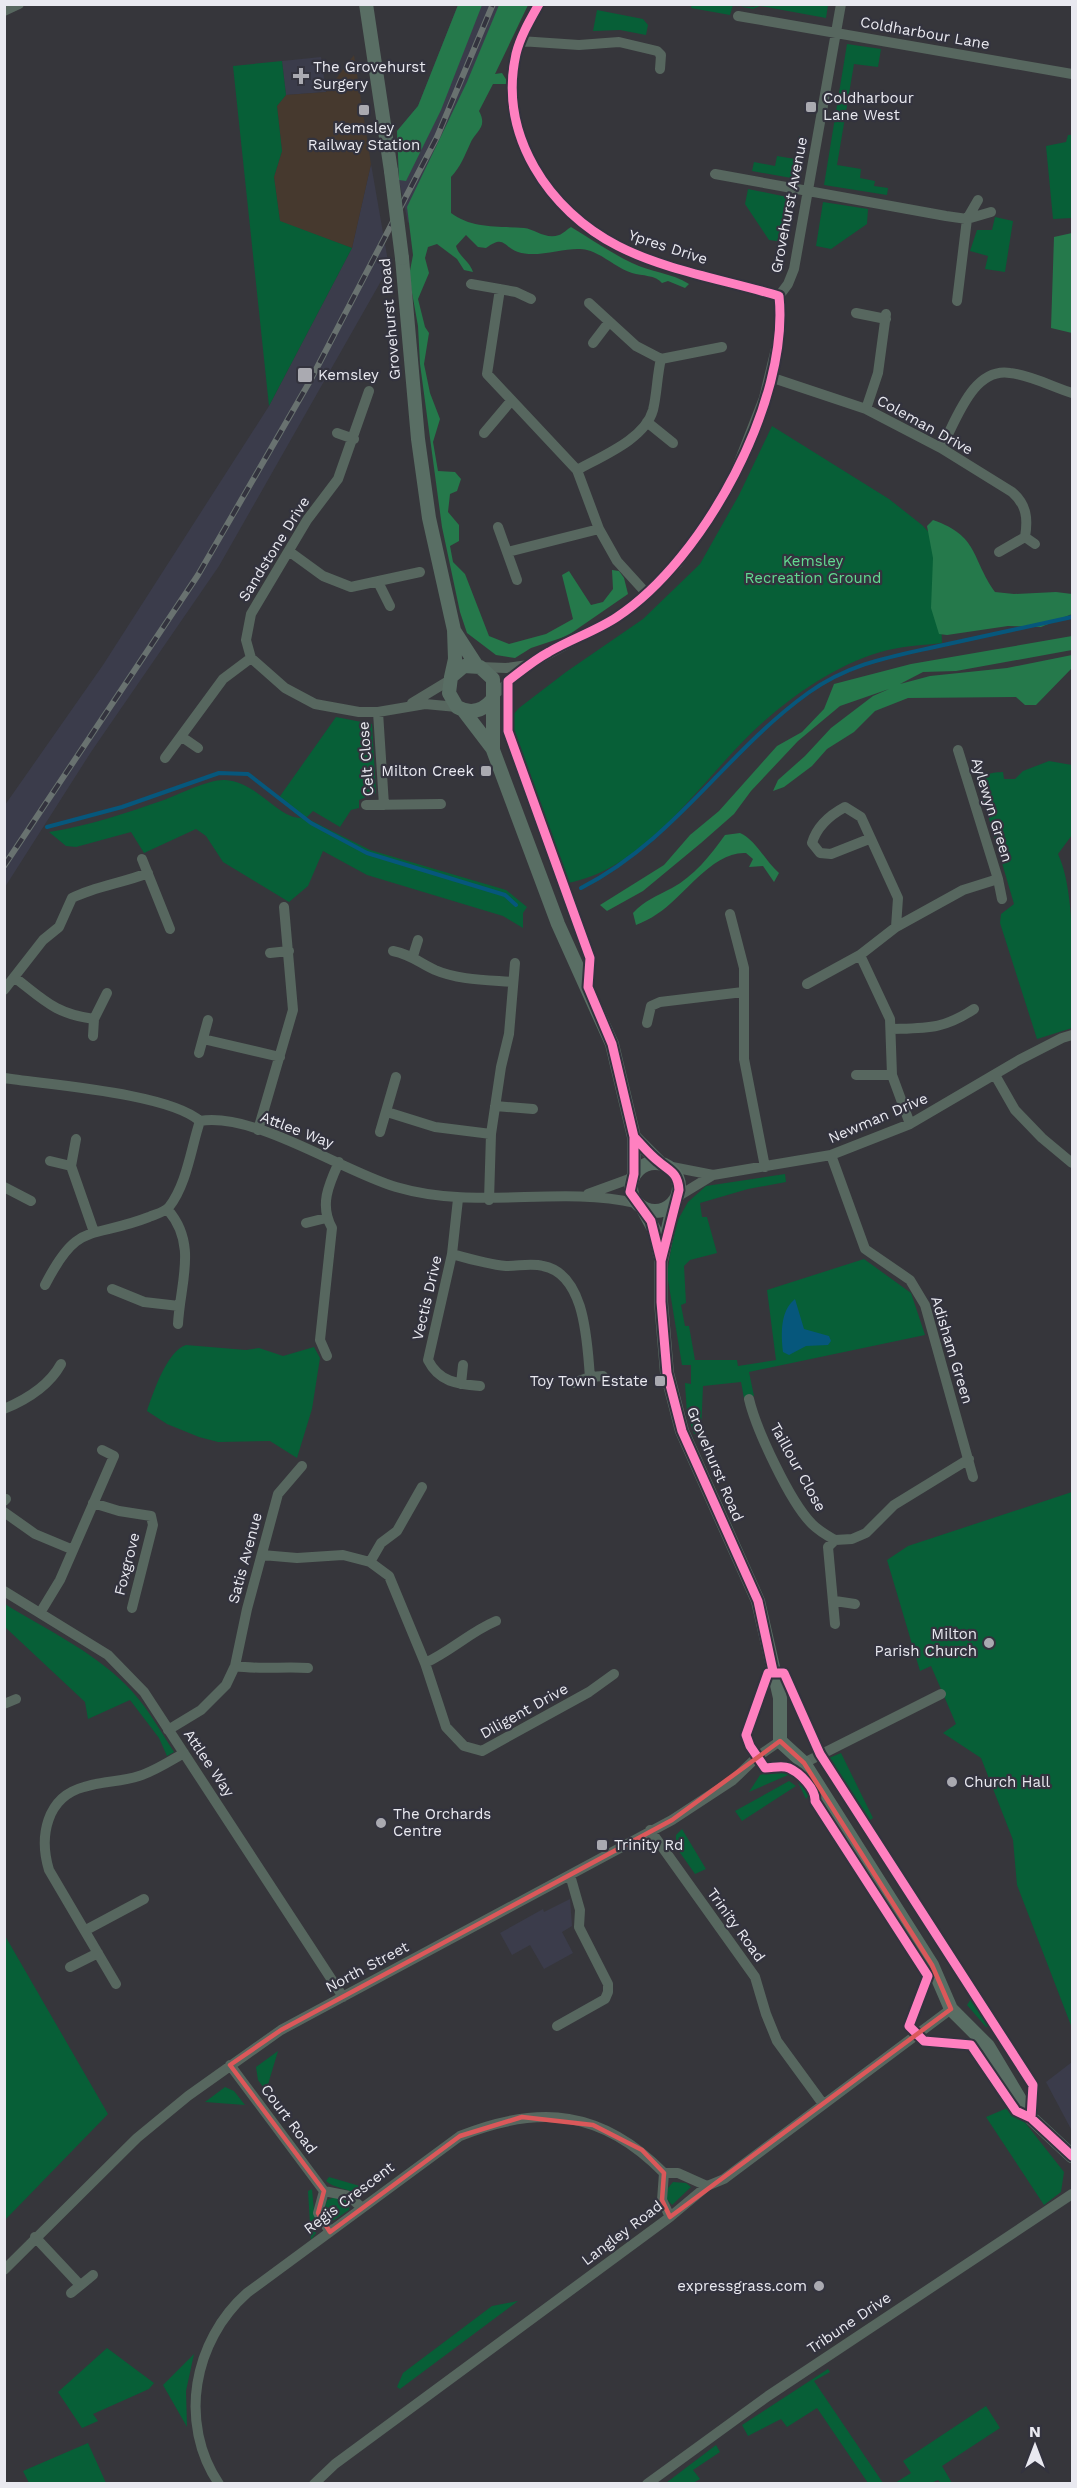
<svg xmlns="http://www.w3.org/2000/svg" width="1077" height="2488" font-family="'Work Sans',sans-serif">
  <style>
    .built { fill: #3b3c4b }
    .medical { fill: #46392e }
    .green { fill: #075f37 }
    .forest { fill: #25794b }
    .water { fill: #06577c }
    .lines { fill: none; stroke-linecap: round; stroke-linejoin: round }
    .stream { stroke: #06577c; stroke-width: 4 }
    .street { stroke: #57675f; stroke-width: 10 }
    .secondary { stroke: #596e64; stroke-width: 14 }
    .rail-casing { stroke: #697270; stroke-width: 6 }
    .rail { stroke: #33333e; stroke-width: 4; stroke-dasharray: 11; stroke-linecap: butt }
    .secondary-bridge { stroke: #596e64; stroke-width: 14 }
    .cycleway-casing { stroke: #33333e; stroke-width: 13 }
    .cycleway { stroke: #ff80c0; stroke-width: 9 }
    .marked { fill: none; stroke: #db585a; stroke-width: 4.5; stroke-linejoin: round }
    .poi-dot { fill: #aaaab1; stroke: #33333e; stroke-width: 2 }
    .labels { text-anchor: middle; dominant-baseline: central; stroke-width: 4.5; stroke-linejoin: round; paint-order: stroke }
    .street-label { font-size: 15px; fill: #e9e9f0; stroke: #33333e }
    .poi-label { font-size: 15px; fill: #e9e9f0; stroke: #33333e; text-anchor: start }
    .park-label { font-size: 15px; fill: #62db91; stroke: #33333e }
  </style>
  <rect width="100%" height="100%" fill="#36363b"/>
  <!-- built -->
  <path class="built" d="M458 5H528L416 216 408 223 399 180 397 131 418 106Z
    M321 57 326 92 286 95 282 61Z
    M371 164 389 267 219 566 91 752 5 887V805L103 665 269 406 352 248Z
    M570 1899 572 1926 562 1932 573 1953 544 1969 530 1945 512 1955 500 1933 543 1909 544 1912Z
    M1072 2062V2131L1046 2082Z"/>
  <!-- medical -->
  <path class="medical" d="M354 55 371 164 352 248 280 222 274 177 282 151 277 106 286 95 326 92Z"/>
  <!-- green -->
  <path class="green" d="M692 4 755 7V4L828 5 826 18 760 6 753 9 733 5 730 15 691 8Z
    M597 10 643 19 648 25 646 35 620 30 593 31Z
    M847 44 881 49 878 67 854 64 837 165 861 169 860 178 875 181 874 186 888 188 887 195 824 185Z
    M282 61 286 95 277 106 282 151 274 177 280 221 352 248 269 406 233 66Z
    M1068 135H1072V218L1053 219 1046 146 1066 142Z
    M799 136 804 137 797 179 752 171 754 162 775 166 777 156 795 159Z
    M748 189 792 198 784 242 769 240 745 204Z
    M823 202 868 209 867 224 831 249 816 246Z
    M995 217 1013 221 1005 272 985 269 988 256 970 251 977 230H992Z
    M772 426 889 499 922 525 938 542 942 643C924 645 905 646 888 650 844 661 803 688 769 717 706 770 654 866 568 883L514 741 510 718 519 708 566 672 643 619 700 564 739 495Z
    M336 717 372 724 376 793 359 800V808L351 810 340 827 313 811 306 818 370 850 506 890 527 907 523 913V928L503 916 367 875 323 851 308 886 289 902 223 862 206 836 196 829 144 853 131 832 76 847 66 846 49 832C88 826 126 813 164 800 179 794 210 779 225 780 258 782 277 818 301 818L278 799Z
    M1049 761 1072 765V835L1058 854C1077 894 1072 981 1072 1028L1037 1039 1000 923 1001 914 1014 904 980 788C984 773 988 773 1003 772L1004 779H1015L1023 771Z
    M785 1174 786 1182 748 1189 700 1203 702 1217H707L717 1253 690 1260 684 1266 686 1303 681 1305 685 1326H689L695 1360H737L738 1366 776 1360 767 1290 864 1259 911 1293 925 1335 749 1372 754 1396 744 1398 741 1382 703 1386 701 1431 694 1434 687 1414 685 1383 691 1384V1365H682L667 1274 675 1225 688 1202 706 1186Z
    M186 1345 246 1350 259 1348 283 1356 314 1347 320 1358 312 1409 297 1458 270 1441 218 1442 199 1437 167 1424 147 1411C153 1393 167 1351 186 1345Z
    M1072 1492V2028L1017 1885 1013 1840 981 1758 943 1733 956 1724 931 1666 920 1671 887 1560 908 1546Z
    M5 1604C45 1629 91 1650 125 1684 145 1703 159 1729 174 1752L167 1756 159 1738 130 1700 88 1719 85 1702 5 1627Z
    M841 1753 873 1818 864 1824 829 1764V1758Z
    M779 1769C797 1771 806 1783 815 1797L808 1796 806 1799 797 1780 788 1775 749 1792 760 1775Z
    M789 1781 796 1786 742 1821 735 1811Z
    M682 1829 706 1869 695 1874 676 1847V1835Z
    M4 1934 108 2114 5 2220H4Z
    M971 1999 989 2026 986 2027 967 2005Z
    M943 2040 969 2049 922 2046 926 2042Z
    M278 2051 266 2091 258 2080 256 2067Z
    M225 2087 234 2091 245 2105 205 2102Z
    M1012 2106 1064 2172 1061 2192 1044 2205 986 2117Z
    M329 2177 370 2189 360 2196C348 2188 333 2188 326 2181Z
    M673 2182 686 2183 691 2187 672 2205 666 2198 668 2188Z
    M312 2189 316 2233 311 2240 308 2191Z
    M338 2196 343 2197 350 2204 349 2210 334 2220H327L323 2213 327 2200Z
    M518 2301 400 2389 397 2387 403 2373 492 2306Z
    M107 2348 154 2383 149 2389 93 2414 98 2421 82 2428 58 2392Z
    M194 2354 186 2391 187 2427 163 2385Z
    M828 2369 830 2372 814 2381 883 2483H868L817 2408 787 2427 781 2419 748 2436 742 2425Z
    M986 2406 1000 2428 942 2466 952 2483H941L938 2480 931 2483H895L911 2473 903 2461Z
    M88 2443 106 2483H29L23 2471Z
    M716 2445 720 2452 693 2470 700 2479 693 2483H666Z"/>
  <!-- forest -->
  <path class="forest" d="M458 5H482L441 110 406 181 399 180 397 131 418 106Z
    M499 5H528L495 74 502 73 509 84H493L479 111C488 128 476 130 470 144 464 157 461 166 451 177V213C472 229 499 226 524 228 535 229 546 240 559 235 563 234 567 229 571 227 591 239 611 253 632 263 650 272 672 273 689 284L685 288 668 281 662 283C656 275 642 276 632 273 616 268 603 254 587 250 570 245 539 259 518 252 503 247 505 234 486 248L478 247 466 235 456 246C459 257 469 260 473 272L464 270 457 259 437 244 428 247 425 258 429 273 418 299 425 327 429 333 424 364 430 393 440 419 433 442 438 471 455 472 461 479 457 491 450 494 448 512 459 525V541L450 546 453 562 465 574 489 636 509 644 546 634 573 619 562 575 569 571 591 605 603 602 613 589 612 570 619 571 624 578 628 594 567 636 531 648 515 658 496 655 467 633 460 612 442 527 420 364 418 326 409 276 413 255 407 207 467 82Z
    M1072 233V333L1051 328 1054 237Z
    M933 520C979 536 971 558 995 592L1014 594 1056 592 1072 594V614L1041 627 1008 626 947 635 939 634 931 608 933 558 927 526Z
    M1072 636V650L956 671 923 672 900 684 930 676 1007 668 1072 655V668L1036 705H1025L1016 697 908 698 875 711 854 732 827 749 812 766 784 787 773 791 778 780 805 756 831 728 873 696 889 689 840 706 798 741 751 791 734 814 701 843 643 891 607 911 600 905 664 865 690 835 719 811 777 746 802 732 824 709 834 684 911 664Z
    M740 833C756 840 765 861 779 873L774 882 763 866 749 867 753 859 746 853C712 851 684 897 657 914 650 919 643 922 636 925L633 913C645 900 657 896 672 888 694 876 710 856 725 835Z"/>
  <!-- water -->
  <path class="water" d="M795 1299 804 1329 829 1336 831 1341 828 1345 806 1346 789 1355 783 1352C781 1334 780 1311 795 1299Z"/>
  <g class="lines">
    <!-- stream -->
    <path class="stream" d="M47 827 122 807 219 773 248 774 311 823 367 853 505 895 516 905
      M581 888C675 840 725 753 808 693 853 661 896 656 948 644 989 635 1031 626 1072 617"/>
    <!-- street -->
    <path class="street" d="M539 4C530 20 520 37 516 54 498 135 549 211 618 246 667 271 726 280 779 296
      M4 11 19 4
      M738 16 1072 74
      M520 41 579 45 619 42 657 51 661 55 660 69
      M715 174 946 216 967 219 991 212
      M471 284 516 292 531 299
      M500 289 487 374 577 470 599 529 617 561 647 594
      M957 301 967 219 978 200
      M589 303 636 346 661 359 722 347
      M856 313 886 319
      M593 343 609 322
      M770 377 866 409 941 448 1012 492C1027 505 1028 519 1025 537
      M369 391 338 479 307 520 251 614 246 640 251 658 285 688 315 704 359 712H378L425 704 457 707
      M866 409 878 373 886 314
      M647 422 673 443
      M337 433 354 439
      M484 433 511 401
      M941 448C956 422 972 367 1010 373 1030 375 1053 387 1072 393
      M577 470C602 456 645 439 653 410 657 394 657 375 661 359
      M498 527 517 580
      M290 552 323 576 351 587 420 572
      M508 552 599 529
      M999 552 1025 537 1035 544
      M378 582 390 606
      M480 667 506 668 528 665
      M493 696 528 665 617 617 647 594 677 564 697 537 730 485 764 398 781 328 779 296 788 284 794 269 841 4
      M412 703 450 680
      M378 712 384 805
      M182 737 198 748
      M958 750 998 879
      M165 758 223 679 251 658
      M366 805 441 804
      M869 839 831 854 820 853 812 843C817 826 830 815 845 807L861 817 898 898 896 927
      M142 859 170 929
      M730 914 744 968V1059L765 1167
      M393 951C412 955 418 962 435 970 458 980 488 980 513 982
      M270 953 289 951
      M860 955 890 1019 892 1075 910 1124
      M413 956 418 940
      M14 977C44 1000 55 1014 94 1019
      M807 984 860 955 896 927 963 890 998 879 1002 899
      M4 990 43 940 59 927 72 898C96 886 123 883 148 873
      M647 1023 651 1006 660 1002 743 992
      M893 1029C928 1028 944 1029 974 1009
      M93 1036 94 1019 107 993
      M203 1039 280 1057
      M199 1053 208 1020
      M856 1075H892
      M995 1075 1015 1110 1042 1138 1072 1163
      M4 1078C50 1085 168 1093 200 1121 255 1112 342 1171 396 1187 478 1211 556 1185 636 1203
      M495 1106 533 1109
      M387 1112 435 1127 491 1134
      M258 1130 293 1010 284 907
      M380 1132 396 1077
      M831 1155 865 1249 910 1280 925 1305 973 1477
      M50 1161 71 1166 76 1139
      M71 1166 94 1232
      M667 1166 713 1175 831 1155 910 1124 1019 1060 1062 1038 1072 1035
      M4 1187 31 1201
      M588 1194 632 1178
      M677 1197 713 1175
      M458 1199 452 1254 428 1360C439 1382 457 1384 480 1386
      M489 1200 491 1134 501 1067 509 1034 515 963
      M168 1210C198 1245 180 1283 178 1324
      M306 1223 326 1218
      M452 1254C470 1259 487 1264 506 1266 519 1266 532 1263 543 1266 586 1274 587 1344 590 1377L573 1383
      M45 1285C79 1219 90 1240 149 1217 156 1214 165 1212 169 1207 187 1184 191 1148 200 1121
      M112 1289 144 1302 179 1306
      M327 1356 320 1340 332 1228C319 1205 329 1184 339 1162
      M590 1377 603 1376
      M461 1384 463 1365
      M749 1399C756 1429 790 1502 812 1524 819 1531 826 1535 835 1540L852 1539 866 1533 894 1505 969 1459
      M4 1409C28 1399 49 1386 61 1364
      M4 1501 6 1499
      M93 1503 119 1511 151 1516 153 1525 132 1608
      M4 1512 35 1534 71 1549
      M262 1555 297 1558 343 1555 370 1562 389 1576 425 1663 446 1727 464 1746 482 1751 589 1692 614 1674
      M370 1562 381 1543 397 1531 422 1487
      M4 1591 108 1655 144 1692 343 1997
      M835 1601 855 1604
      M40 1613 60 1580 114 1456 102 1450
      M835 1624 828 1547 835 1540
      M425 1663C451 1651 470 1632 496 1621
      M235 1666C260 1670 284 1666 308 1668
      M4 1704 16 1699
      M168 1730 201 1710 226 1685 235 1666 247 1609 278 1494 302 1466
      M804 1763 941 1694
      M650 1830 755 1977 766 2014 777 2041 823 2104
      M86 1930 144 1899
      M70 1967 98 1953
      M116 1984 49 1870C39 1837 46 1797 84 1787 102 1781 121 1782 139 1776 155 1771 170 1761 184 1753
      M557 2026 605 1999 608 1992V1984L579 1927 580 1910 570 1875
      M230 2065 324 2191 349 2196 362 2208
      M664 2173 662 2200 670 2217
      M324 2191 318 2213 330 2232
      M35 2237 80 2285
      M4 2270 137 2138 188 2096 281 2030 672 1820 733 1780 757 1757 780 1741
      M71 2293 93 2275
      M219 2484C178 2423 193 2341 247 2293L460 2136C540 2104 602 2110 664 2173H678L707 2186
      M314 2484 335 2464 670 2217 707 2186 724 2179 951 2009
      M647 2484 768 2396 1072 2194"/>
    <!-- secondary -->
    <path class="secondary" d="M366 4 391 171
      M402 258 418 439 429 518 454 630 455 659 451 677
      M455 632 477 666
      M492 700C482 712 470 714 457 707L449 693 451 677 464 666 480 667 493 679V750L558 924 612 1044 634 1137V1174
      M463 710 492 748
      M634 1137 660 1163
      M631 1187a24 24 0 1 1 48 0a24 24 0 1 1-48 0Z
      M674 1202 661 1261V1302L667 1373 682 1431 758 1601 780 1698V1741L804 1763 932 1965 951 2009 988 2046 1031 2118 1072 2156
      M643 1209 656 1233 660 1255"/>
    <!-- rail casing -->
    <g class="rail-casing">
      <path id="rail" d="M4 866 198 575 310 381 437 137 493 4"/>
    </g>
    <!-- rail -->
    <use href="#rail" class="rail"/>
    <!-- secondary-bridge -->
    <path class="secondary-bridge" d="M391 171 402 258"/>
    <!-- cycleway casing -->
    <g class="cycleway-casing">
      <path id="cycleway" d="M539 4C530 20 520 37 516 54 498 135 549 211 618 246 667 271 726 280 779 296 790 400 704 560 617 617 596 631 571 639 549 652 534 660 521 671 508 681V731L590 958 588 987 612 1044 634 1137V1174L630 1192 651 1221 661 1261
        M634 1137C642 1145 649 1154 658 1161 669 1171 678 1172 679 1190L661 1261V1302L667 1373 682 1431 758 1601 773 1671
        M1031 2118 1033 2085 820 1754 784 1673H768L746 1735 750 1746 765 1768C773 1768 782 1765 789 1768 800 1773 816 1789 815 1801L928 1976 909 2026 924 2041 971 2045 1016 2111 1031 2118 1072 2156"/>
    </g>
    <!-- cycleway -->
    <use href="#cycleway" class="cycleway"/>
  </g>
  <!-- marked area -->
  <path class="marked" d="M780 1741 804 1763 932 1965 951 2009 670 2217 662 2200 664 2173 642 2150 593 2125 522 2117 460 2136 330 2232 318 2213 324 2191 230 2065 281 2030 672 1820Z"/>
  <!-- markers -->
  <g class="poi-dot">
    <path d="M298 67h6v6h6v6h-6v6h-6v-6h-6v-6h6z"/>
    <rect x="805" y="101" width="12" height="12" rx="3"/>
    <rect x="358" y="104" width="12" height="12" rx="3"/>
    <rect x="297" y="367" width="16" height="16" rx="3"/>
    <rect x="480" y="765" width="12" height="12" rx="3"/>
    <rect x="654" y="1375" width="12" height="12" rx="3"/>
    <circle cx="989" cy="1643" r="6"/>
    <circle cx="952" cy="1782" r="6"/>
    <circle cx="381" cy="1823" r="6"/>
    <rect x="596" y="1839" width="12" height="12" rx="3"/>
    <circle cx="819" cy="2286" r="6"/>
  </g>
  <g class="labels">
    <!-- street labels -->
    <g class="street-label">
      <text transform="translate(925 33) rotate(10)">Coldharbour Lane</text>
      <text transform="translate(789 205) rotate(-79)">Grovehurst Avenue</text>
      <text transform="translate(668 247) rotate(18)">Ypres Drive</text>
      <text transform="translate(390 319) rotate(-95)">Grovehurst Road</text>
      <text transform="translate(925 425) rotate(29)">Coleman Drive</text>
      <text transform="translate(274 549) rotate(-58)">Sandstone Drive</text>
      <text transform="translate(366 759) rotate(-94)">Celt Close</text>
      <text transform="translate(992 810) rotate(73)">Aylewyn Green</text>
      <text transform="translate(878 1118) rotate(-23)">Newman Drive</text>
      <text transform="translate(297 1130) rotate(21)">Attlee Way</text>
      <text transform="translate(427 1298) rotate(-77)">Vectis Drive</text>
      <text transform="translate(952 1350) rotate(73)">Adisham Green</text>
      <text transform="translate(715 1464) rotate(67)">Grovehurst Road</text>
      <text transform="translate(798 1467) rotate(61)">Taillour Close</text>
      <text transform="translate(245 1558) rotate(-75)">Satis Avenue</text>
      <text transform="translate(127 1564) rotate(-76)">Foxgrove</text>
      <text transform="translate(524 1711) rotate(-29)">Diligent Drive</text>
      <text transform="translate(209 1763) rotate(56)">Attlee Way</text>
      <text transform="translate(736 1925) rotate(54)">Trinity Road</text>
      <text transform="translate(367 1967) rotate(-28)">North Street</text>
      <text transform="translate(289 2119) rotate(53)">Court Road</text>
      <text transform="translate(349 2198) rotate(-37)">Regis Crescent</text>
      <text transform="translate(622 2233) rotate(-37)">Langley Road</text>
      <text transform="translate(849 2323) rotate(-34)">Tribune Drive</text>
    </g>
    <!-- poi labels -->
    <g class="poi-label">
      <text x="313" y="67">The Grovehurst<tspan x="313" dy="17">Surgery</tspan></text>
      <text x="823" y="98">Coldharbour<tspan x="823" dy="17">Lane West</tspan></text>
      <text x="364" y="128" text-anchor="middle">Kemsley<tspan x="364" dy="17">Railway Station</tspan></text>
      <text x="318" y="375">Kemsley</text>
      <text x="474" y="771" text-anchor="end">Milton Creek</text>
      <text x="648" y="1381" text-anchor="end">Toy Town Estate</text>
      <text x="977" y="1634" text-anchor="end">Milton<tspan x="977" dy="17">Parish Church</tspan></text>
      <text x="964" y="1782">Church Hall</text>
      <text x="393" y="1814">The Orchards<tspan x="393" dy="17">Centre</tspan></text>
      <text x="614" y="1845">Trinity Rd</text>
      <text x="807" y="2286" text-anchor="end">expressgrass.com</text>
    </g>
    <!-- park labels -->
    <g class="park-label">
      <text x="813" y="561">Kemsley<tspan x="813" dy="17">Recreation Ground</tspan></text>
    </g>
  </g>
  <!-- border -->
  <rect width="1077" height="2488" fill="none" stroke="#e9e9f0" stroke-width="12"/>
  <!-- north arrow -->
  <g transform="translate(1035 2446)" stroke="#33333e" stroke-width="4.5" paint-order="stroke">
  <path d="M0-4.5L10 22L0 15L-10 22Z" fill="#e9e9f0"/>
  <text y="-9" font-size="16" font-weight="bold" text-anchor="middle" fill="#e9e9f0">N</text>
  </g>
</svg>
